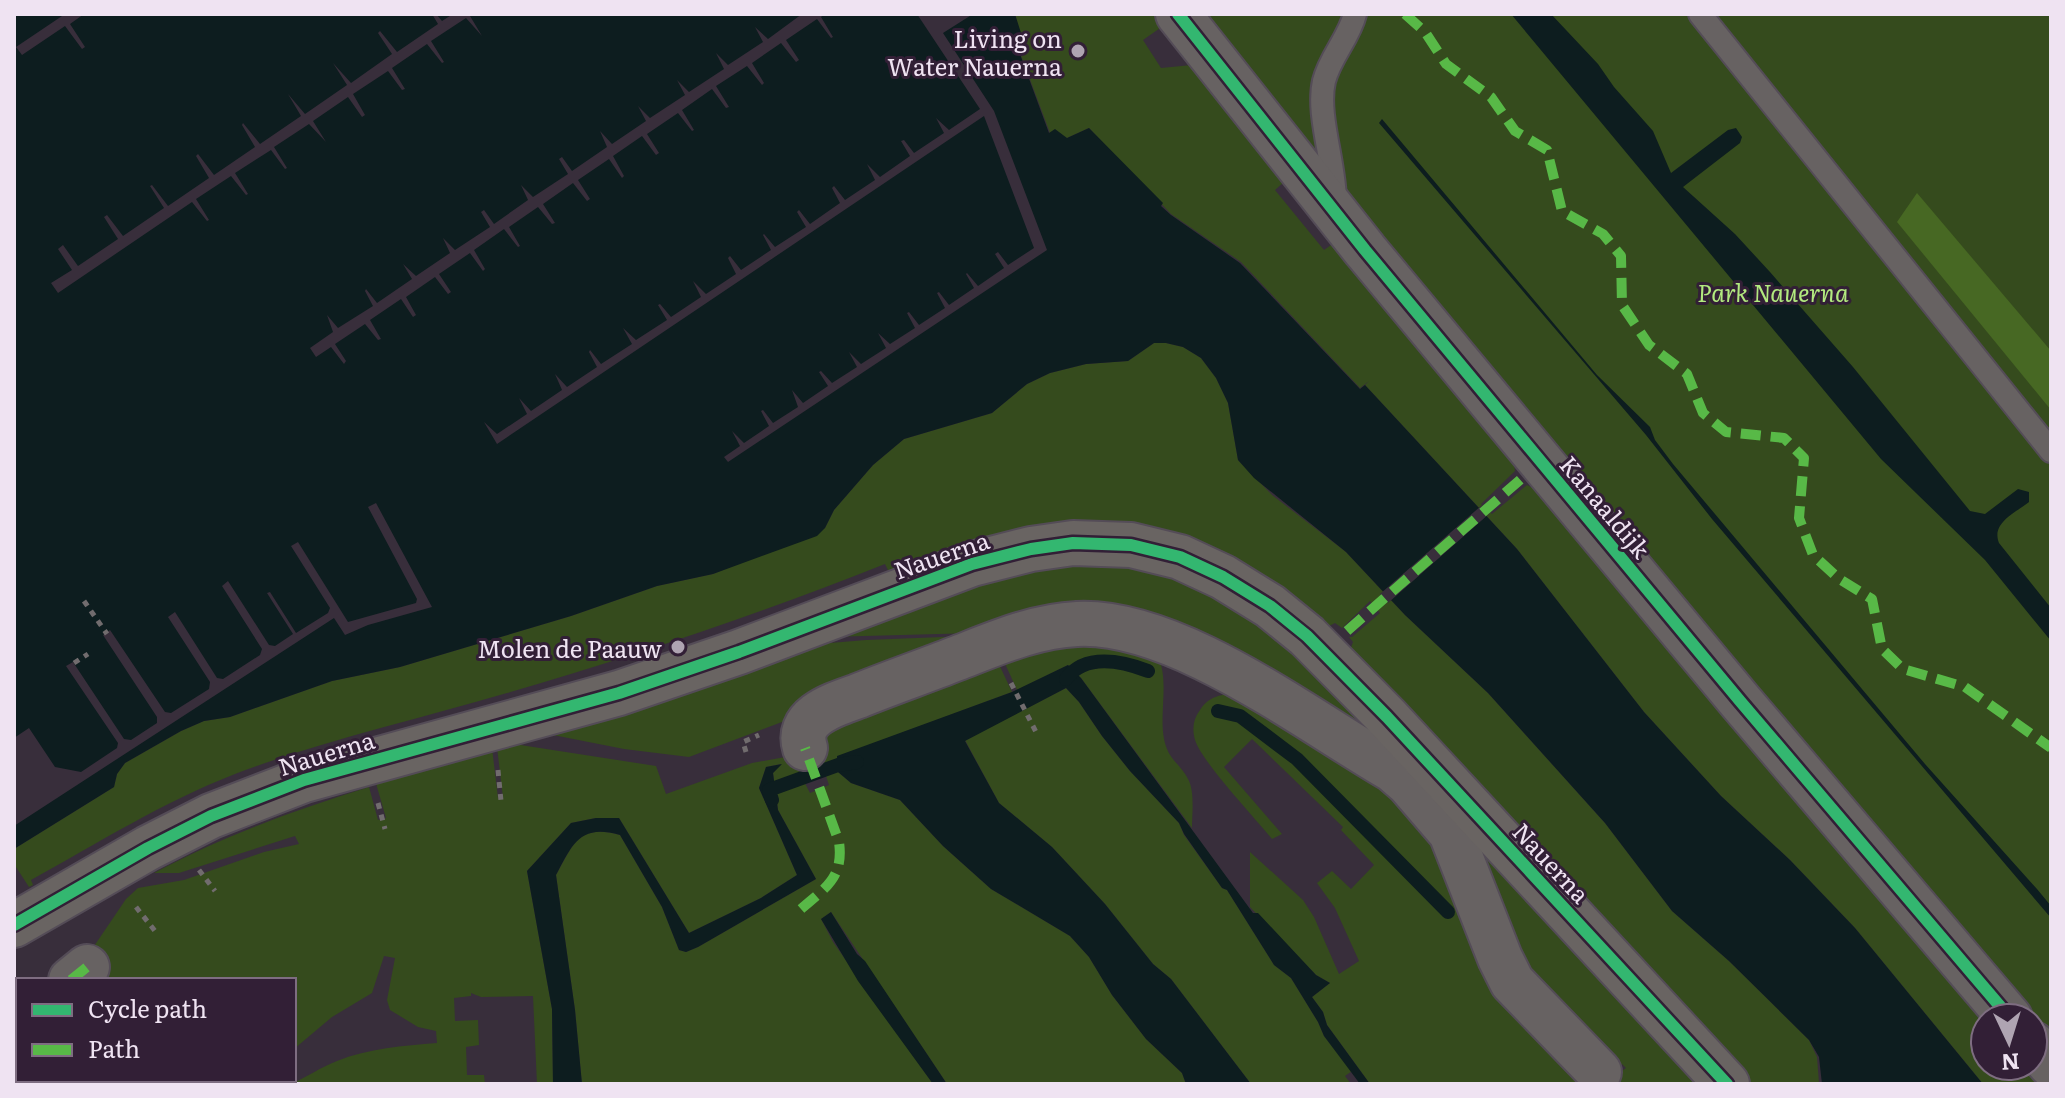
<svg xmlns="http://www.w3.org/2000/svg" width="2065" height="1098" font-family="Literata,serif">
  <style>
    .green { fill: #354b1d }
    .forest { fill: #476823 }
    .water { fill: #0d1d1f }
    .pier { fill: #382e3b }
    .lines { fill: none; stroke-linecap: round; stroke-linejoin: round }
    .stream { stroke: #0d1d1f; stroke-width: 14 }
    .lane-casing { stroke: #544c57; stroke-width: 26 }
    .street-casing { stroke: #544c57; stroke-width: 48 }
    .secondary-casing { stroke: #544c57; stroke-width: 48 }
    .path { stroke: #716c6e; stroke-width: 5; stroke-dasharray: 6 6; stroke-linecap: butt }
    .lane { stroke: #676262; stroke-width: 22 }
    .street { stroke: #676262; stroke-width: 44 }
    .secondary { stroke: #696462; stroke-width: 44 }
    .quiet { stroke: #58b947; stroke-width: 10; stroke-dasharray: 20 10; stroke-linecap: butt }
    .cycleway-casing { stroke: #321f36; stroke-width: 17 }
    .cycleway { stroke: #33b770; stroke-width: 12 }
    .poi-dot { fill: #afa4b2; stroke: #321f36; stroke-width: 3 }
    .labels { text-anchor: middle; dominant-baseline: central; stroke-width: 6; stroke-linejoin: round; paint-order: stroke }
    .poi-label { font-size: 24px; fill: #efe3f2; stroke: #321f36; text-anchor: end }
    .park-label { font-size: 24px; font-style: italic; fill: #b2ea7f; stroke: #321f36 }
    .street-label { font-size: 24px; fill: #efe3f2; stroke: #321f36 }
  </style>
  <rect width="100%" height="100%" fill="#382e3b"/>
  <!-- green -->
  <path class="green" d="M1015 14H1154L1163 26 1143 40 1161 68 1202 64 1291 176 1275 190 1324 250 1341 238 1522 456 1514 464 1515 471 1481 504 1492 514 1527 485 1533 488 1537 486 1985 1018V1066H2033L2051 1084H1983L1855 928 1790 860 1721 796 1644 712 1517 549 1365 385 1369 381 1360 388 1241 262 1171 214 1089 128 1067 138 1050 133 1013 34 1020 33Z
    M1192 14H2051V1050L2033 1029V1018H2024Z
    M1154 343H1166L1183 347 1201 358 1216 378 1228 403 1238 460 1272 495 1346 552 1405 615 1488 693 1605 823 1672 911 1729 961 1809 1040 1817 1057 1819 1083 1752 1084 1350 650 1353 642 1349 637H1352L1380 613 1370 601 1342 628 1335 623 1327 627 1120 523 1087 522 889 572 885 564C762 613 635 656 507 693 416 720 324 740 235 774 163 802 98 843 31 880L33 885 29 887 14 864V849L114 787 117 774 125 763 181 731 204 721 230 717 332 681 400 667 571 616 657 586 713 574 825 528 834 510 873 465 904 439 992 413 1027 384 1050 373 1086 364 1128 361Z
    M1070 563C1088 564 1108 562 1126 565 1242 586 1319 677 1398 757L1181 637 976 633 827 637 996 578Z
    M1097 634C1109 635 1123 633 1134 637 1184 656 1152 712 1167 749 1171 760 1183 768 1188 779 1195 791 1192 814 1192 828L1081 678 1068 665 1017 690 1002 657 997 660 1012 692 837 757 838 772 851 783 900 800 943 846 991 889 1070 936 1089 957 1112 995 1146 1039 1182 1073 1186 1084H947L831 912 821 919 833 942 933 1084H582L575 1010 556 875C573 846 577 823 620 835L662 907 679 950 686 952 698 947 816 879 778 810 773 773 781 764 766 767 759 788 797 875 761 898 689 933 619 818H596L571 823 527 871 552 1009 553 1084H537L533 996 481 997 471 993V996L454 998 455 1021 478 1020 479 1045 466 1047 467 1075H484L485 1084H291C307 1077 321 1067 337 1061 369 1048 403 1046 437 1043L436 1031 418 1027 390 1010 387 1000 395 958 384 956 372 993 332 1017 294 1049V980H92L100 975 86 958 126 899 138 888 184 880 264 852 299 844 295 836 179 873H154C223 836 295 810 369 787L378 820 386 818 375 780 492 748 498 798H503L497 747 514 744 656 766 666 794 752 763 791 756 810 793 829 785C820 758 813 742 834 719L1003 649 1039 639Z
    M968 636 782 722 689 757 624 749 553 735V730L806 645 866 640Z
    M1066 688 1079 702 1102 736 1130 771 1179 823 1184 835 1222 888 1227 890 1274 965 1291 978 1318 1022 1324 1036 1352 1071 1345 1076 1351 1084H1251L1171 979 1153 964 1105 904 1052 847 999 803 965 740Z
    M1238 693 1398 787 1592 1084H1370L1327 1025 1323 1012 1312 997 1330 983 1316 975 1250 907V852L1303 900 1314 917 1339 974 1359 961 1335 908 1317 883 1332 871 1351 889 1374 865 1341 830 1343 827 1252 739 1224 767 1282 834 1272 839C1255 818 1202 762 1195 740 1192 729 1193 719 1200 710 1209 696 1222 694 1238 693Z
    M1470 836 1700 1084H1602L1626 1068 1622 1064 1616 1069 1518 974Z
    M93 1080H271L265 1084H98Z"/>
  <!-- forest -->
  <path class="forest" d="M1917 193 2051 351V410L1897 222Z"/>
  <!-- water -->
  <path class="water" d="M14 14H1015L1021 33 1013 35 1049 133 1055 129 1067 138 1089 128 1163 203 1161 206 1171 215 1240 263 1360 389 1365 385 1517 549 1644 712 1721 796 1790 860 1855 928 1983 1084H1822L1819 1057 1809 1040 1729 961 1672 911 1605 823 1488 693 1405 615 1346 552 1254 478 1238 460 1228 403 1216 378 1201 358 1183 347 1166 343H1154L1128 361 1086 364 1050 373 1027 384 992 413 904 439 873 465 834 510 825 528 817 536 713 574 657 586 571 616 400 667 332 681 230 717 204 721 181 731 125 763 117 774 114 787 14 849Z
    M1511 14H1551L1598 64 1614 87 1653 131 1671 173 1728 130 1736 128 1742 137 1740 143 1683 187 1735 234 1770 272 1853 367 1970 511 1985 514 2018 489 2029 492V502C2015 513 1991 523 1999 543L2051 608V641L1985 560 1881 459Z
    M1382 119 1597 375 1650 427 1655 440 1673 464 1925 764 2037 889 2051 906V918L1712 519 1646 435 1379 123Z
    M1068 665 1081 678 1253 913H1258L1316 975 1330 983 1312 997 1323 1012 1327 1025 1370 1084H1360L1324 1036 1318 1022 1291 978 1274 965 1227 890 1222 888 1184 834 1179 823 1130 771 1102 736 1079 702 1066 688 965 741 999 803 1052 847 1105 904 1153 964 1171 979 1251 1084H1186L1182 1073 1146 1039 1112 995 1089 957 1070 936 991 889 943 846 900 800 851 783 838 772 837 756 1012 692Z
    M782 764 773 773 778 810 816 879 698 947 686 952 679 950 662 907 620 835C579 823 572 846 556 875L575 1010 582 1084H553L552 1009 527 871 571 823 596 818H619L689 933 761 898 797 875 759 788 766 767Z
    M831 912 857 954 865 961 947 1084H933L858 981 821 919Z"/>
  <!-- pier -->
  <path class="pier" d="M65 14H84L70 24 85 47 82 49 65 26 22 55 16 47Z
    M432 14H436L442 21 453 14H473L470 16 482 36 466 18 431 41 444 62 442 63 427 44 392 68 405 89 402 90 388 71 353 94 365 115 362 117 348 97 313 121 326 142 309 124 274 147 287 168 285 169 271 150 235 173 248 194 246 195 231 176 196 199 209 220 207 221 192 202 58 293 51 283 72 270 58 249 63 245 78 266 118 239 104 217 107 215 123 236 164 208 150 186 152 185 168 206 209 178 196 156 198 154 214 175 255 147 242 125 243 123 260 144 301 116 288 94 305 114 347 85 333 63 351 83 392 54 378 33 380 31 397 52 438 24Z
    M802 14H824L821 17 833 37 831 38 817 19 786 40 799 60 796 62 781 43 752 63 764 83 762 85 747 66 716 86 729 107 726 108 712 89 682 110 694 130 692 131 678 113 647 134 659 153 656 155 642 136 613 156 624 176 622 178 609 159 578 180 590 199 587 201 573 183 543 204 555 223 552 224 538 207 509 227 520 246 518 247 504 229 474 250 485 269 483 271 470 253 439 274 451 292 448 294 435 277 406 297 416 315 413 317 401 299 370 320 381 339 378 340 365 324 335 344 346 361 344 364 331 347 316 357 310 348 333 332 327 315 338 328 373 306 365 291 366 289 377 303 412 279 403 264 416 276 450 253 443 238 455 250 490 227 481 212 484 210 494 224 528 200 521 185 533 197 568 174 559 159 562 157 572 171 607 147 600 131 612 144 646 121 638 106 650 118 685 95 677 80 689 92 724 69 716 53 728 65 763 42 755 27 768 39Z
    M917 14H973L943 33 994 111 1047 250 728 462 724 457 740 446 732 431 744 443 769 426 761 411 763 410 773 423 798 407 792 390 803 403 828 386 819 372 821 371 832 383 857 367 849 352 861 364 886 348 878 333 890 344 915 328 907 313 909 312 919 325 945 308 937 293 939 292 949 305 974 288 966 274 967 273 978 286 1004 268 995 254 998 252 1008 265 1034 248 984 116 497 444 484 422 497 434 527 414 519 398 531 411 562 390 555 374 567 387 597 367 589 352 590 350 601 364 632 344 623 328 636 340 667 320 658 305 660 304 671 317 701 297 693 281 706 294 736 274 728 258 730 256 741 270 771 250 763 235 764 234 775 247 806 227 797 212 799 210 810 224 840 203 832 188 834 186 845 200 875 180 867 164 880 177 910 156 901 141 904 140 914 153 944 133 936 118 949 130 980 109Z
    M376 503 432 607 368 625 345 635 334 618 14 826V738L29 728 55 767 81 772 117 748 118 743 66 666 73 662 124 739 131 740 157 723V717L103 635 110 630 165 712 171 713 209 689 210 682 168 617 175 612 217 678 223 679 260 655 262 649 222 586 228 581 269 645 275 646 293 634 267 593 270 592 296 633 328 613 330 608 291 546 298 542 348 622 416 603 417 599 368 507Z
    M1482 505 1490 513 1388 603 1380 594Z"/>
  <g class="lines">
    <!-- stream -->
    <path class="stream" d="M1066 679C1085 653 1122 661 1148 671
      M1218 711 1240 716 1297 759 1448 912
      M772 800 769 790 838 765 857 762"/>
    <!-- lane casing -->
    <g class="lane-casing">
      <path id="lane" d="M1700 14 2051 451
        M1335 204C1336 166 1316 115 1324 81 1330 57 1349 38 1355 14"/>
    </g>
    <!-- street casing -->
    <g class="street-casing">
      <path id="street" d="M1178 14 1365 250 1740 701 2010 1018
        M805 748C795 716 833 705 858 696 890 683 922 672 955 659 994 644 1034 626 1077 624 1176 619 1308 721 1393 770L1408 783 1451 833 1500 958 1512 982 1599 1072
        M71 980 87 967
        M14 1044 18 1039
        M2033 1044 2051 1065"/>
    </g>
    <!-- secondary casing -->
    <g class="secondary-casing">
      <path id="secondary" d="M14 925 148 848 211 816 304 780 619 693 739 652 972 564 1031 549 1073 543 1131 545 1180 557 1223 577 1270 606 1307 636 1387 717 1727 1084"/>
    </g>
    <!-- path -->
    <path class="path" d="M84 601 107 634
      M74 663 88 654
      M1011 683 1036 732
      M746 752 743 742 759 735
      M498 770 501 801
      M378 803 385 829
      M199 870 215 891
      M136 907 155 931"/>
    <!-- lane -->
    <use href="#lane" class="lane"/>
    <!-- street -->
    <use href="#street" class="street"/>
    <!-- secondary -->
    <use href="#secondary" class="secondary"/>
    <!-- quiet -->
    <path class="quiet" d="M1405 14 1425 32 1446 64 1491 97 1515 131 1547 150 1562 211 1603 234 1621 256 1622 305 1649 345 1687 374 1703 413 1726 432 1784 438 1804 458 1799 518 1813 555 1838 578 1872 599 1882 649 1903 669 1965 687 2051 748
      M1347 631 1521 479
      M801 909C825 888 844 878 839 842L805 748
      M71 980 87 967
      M14 1044 18 1039"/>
    <!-- cycleway casing -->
    <g class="cycleway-casing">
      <path id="cycleway" d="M1178 14 1365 250 1740 701 2010 1018
        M14 925 148 848 211 816 304 780 619 693 739 652 972 564 1031 549 1073 543 1131 545 1180 557 1223 577 1270 606 1307 636 1387 717 1727 1084"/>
    </g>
    <!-- cycleway -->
    <use href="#cycleway" class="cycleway"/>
  </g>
  <!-- markers -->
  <g class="poi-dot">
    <circle cx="1078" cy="51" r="8"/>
    <circle cx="678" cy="647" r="8"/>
  </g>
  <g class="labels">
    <!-- poi labels -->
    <g class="poi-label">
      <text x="1062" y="37">Living on<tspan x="1062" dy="28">Water Nauerna</tspan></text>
      <text x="662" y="647">Molen de Paauw</text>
    </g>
    <!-- park labels -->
    <g class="park-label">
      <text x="1773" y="291">Park Nauerna</text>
    </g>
    <!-- street labels -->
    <g class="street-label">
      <text transform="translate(1606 506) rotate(50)">Kanaaldijk</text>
      <text transform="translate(941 554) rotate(-19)">Nauerna</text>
      <text transform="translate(326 752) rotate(-17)">Nauerna</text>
      <text transform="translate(1552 862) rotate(47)">Nauerna</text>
    </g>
  </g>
  <!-- border -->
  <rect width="2065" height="1098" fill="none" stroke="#efe3f2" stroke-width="32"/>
  <!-- legend -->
  <rect x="16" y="978" width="280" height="104" fill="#321f36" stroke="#7e6d81" stroke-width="2"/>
  <rect x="32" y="1004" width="40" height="12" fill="#33b770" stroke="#7e6d81" stroke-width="2"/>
  <text x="88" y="1018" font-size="24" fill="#efe3f2">Cycle path</text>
  <rect x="32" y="1044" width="40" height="12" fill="#58b947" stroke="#7e6d81" stroke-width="2"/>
  <text x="88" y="1058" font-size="24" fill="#efe3f2">Path</text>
  <!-- north arrow -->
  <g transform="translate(2009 1042) rotate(176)"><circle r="38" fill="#321f36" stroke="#7e6d81" stroke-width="2"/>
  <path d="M0-6L14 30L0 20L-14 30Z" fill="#afa4b2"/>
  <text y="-12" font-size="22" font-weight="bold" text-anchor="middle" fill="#efe3f2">N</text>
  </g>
</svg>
